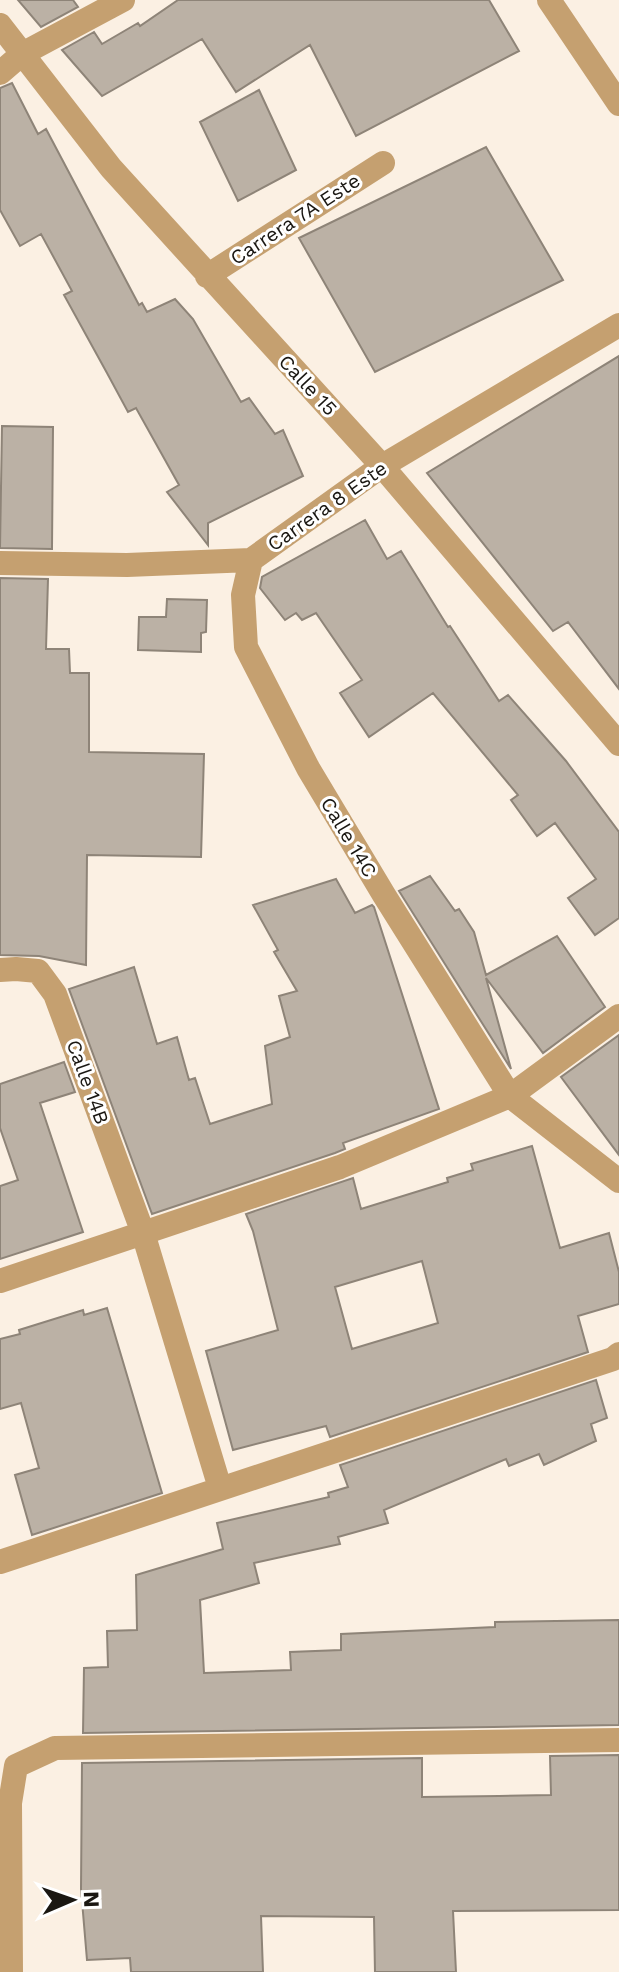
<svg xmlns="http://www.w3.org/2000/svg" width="619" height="1972" font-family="'Work Sans',sans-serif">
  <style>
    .building { fill: #bbb1a5; stroke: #8e8478; stroke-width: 2; fill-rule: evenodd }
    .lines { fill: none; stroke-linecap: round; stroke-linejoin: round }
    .street { stroke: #c5a070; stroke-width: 24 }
    .labels { text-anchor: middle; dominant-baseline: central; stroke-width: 6; stroke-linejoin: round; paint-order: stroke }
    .street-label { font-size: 20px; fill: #1a1712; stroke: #fff }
  </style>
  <rect width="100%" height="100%" fill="#fbf0e3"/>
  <!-- building -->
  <path class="building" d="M18 0H73L78 7 41 27Z
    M178 0H489L519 51 356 136 310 45 236 92 202 39 102 96 62 50 94 32 102 44 138 23 140 26Z
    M12 83 38 134 46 129 139 305 142 303 147 312 175 299 193 319 241 402 249 398 275 434 283 430 303 476 208 523V545L167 492 179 485 136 408 128 412 107 373 64 295 72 291 41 234 20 246 0 210V88Z
    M259 90 296 170 238 201 200 122Z
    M486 147 563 280 375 372 299 238Z
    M619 356V689L568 622 553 631 427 473Z
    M2 426 53 427 52 549 0 548Z
    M365 520 387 559 401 551 448 627 450 626 499 701 508 695 566 761 619 832V918L595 935 568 898 596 879 555 823 537 836 511 800 518 795 433 693 369 737 340 693 362 680 316 613 302 620 296 613 285 620 260 588 262 577Z
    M0 578 48 579 46 649H69L70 673H89V752L204 754 201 857 87 855 86 965 39 956 0 955Z
    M167 599 207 600 206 632 201 633V652L138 650 139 617H166Z
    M430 876 455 911 459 909 474 932 486 975 557 936 605 1007 543 1053 486 978 511 1069 399 891Z
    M336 879 355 913 372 905 374 907 439 1109 343 1143 345 1149 335 1153 152 1214 69 989 134 967 157 1044 177 1037 189 1080 195 1078 210 1124 272 1104 265 1046 290 1037 279 996 297 991 274 952 278 950 253 905Z
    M619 1035V1155L561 1077Z
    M64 1062 75 1092 40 1103 83 1232 0 1259V1186L18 1180 0 1128V1084Z
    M532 1146 560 1248 609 1233 619 1272V1304L578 1316 588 1352 330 1437 326 1426 233 1450 206 1351 278 1330 253 1231 246 1214 353 1178 361 1209 448 1182 447 1178 473 1170 471 1164ZM422 1261 438 1323 352 1349 335 1287Z
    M107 1308 162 1493 32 1535 15 1475 39 1468 21 1403 0 1409V1339L20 1334 19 1330 83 1310 84 1315Z
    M596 1380 607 1418 591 1424 596 1441 544 1465 539 1454 509 1466 506 1459 384 1510 388 1523 338 1537 340 1544 254 1563 259 1583 200 1600 204 1673 291 1670 290 1652 341 1650V1634L495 1627V1622L619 1620V1725L83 1733 84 1668 108 1667 107 1631 137 1630 136 1575 223 1549 217 1523 329 1497 328 1493 348 1487 340 1465Z
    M619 1755V1910L453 1911 456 1972H375L374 1917 261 1916 263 1972H131L130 1958 87 1960 81 1889 82 1763 422 1758V1797L499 1796 551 1795 550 1756Z"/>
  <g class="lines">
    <!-- street -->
    <path class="street" d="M549 0 619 104
      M0 25 111 168 382 466 619 744
      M0 73 22 54 123 0
      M207 276 383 163
      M251 560 243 595 246 647 308 768 384 895 510 1096 619 1181
      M0 563 127 565 251 560 382 466 619 325
      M0 970 16 969 38 971 55 994 143 1233 220 1488
      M0 1281 340 1167 510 1096 619 1016
      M0 1562 613 1359 619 1354
      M11 1972 10 1803 16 1766 55 1748 619 1740"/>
  </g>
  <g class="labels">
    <!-- street labels -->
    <g class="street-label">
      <text transform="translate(295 219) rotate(-33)">Carrera 7A Este</text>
      <text transform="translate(308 385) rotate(47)">Calle 15</text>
      <text transform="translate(327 506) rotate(-35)">Carrera 8 Este</text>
      <text transform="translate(349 837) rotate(59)">Calle 14C</text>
      <text transform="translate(88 1082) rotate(70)">Calle 14B</text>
    </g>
  </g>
  <!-- north arrow -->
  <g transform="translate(72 1900) rotate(88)" stroke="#ffffff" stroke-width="6" paint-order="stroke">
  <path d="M0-6L14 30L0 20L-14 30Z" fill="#1a1712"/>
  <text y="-12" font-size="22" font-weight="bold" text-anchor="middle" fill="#1a1712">N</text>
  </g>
</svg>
